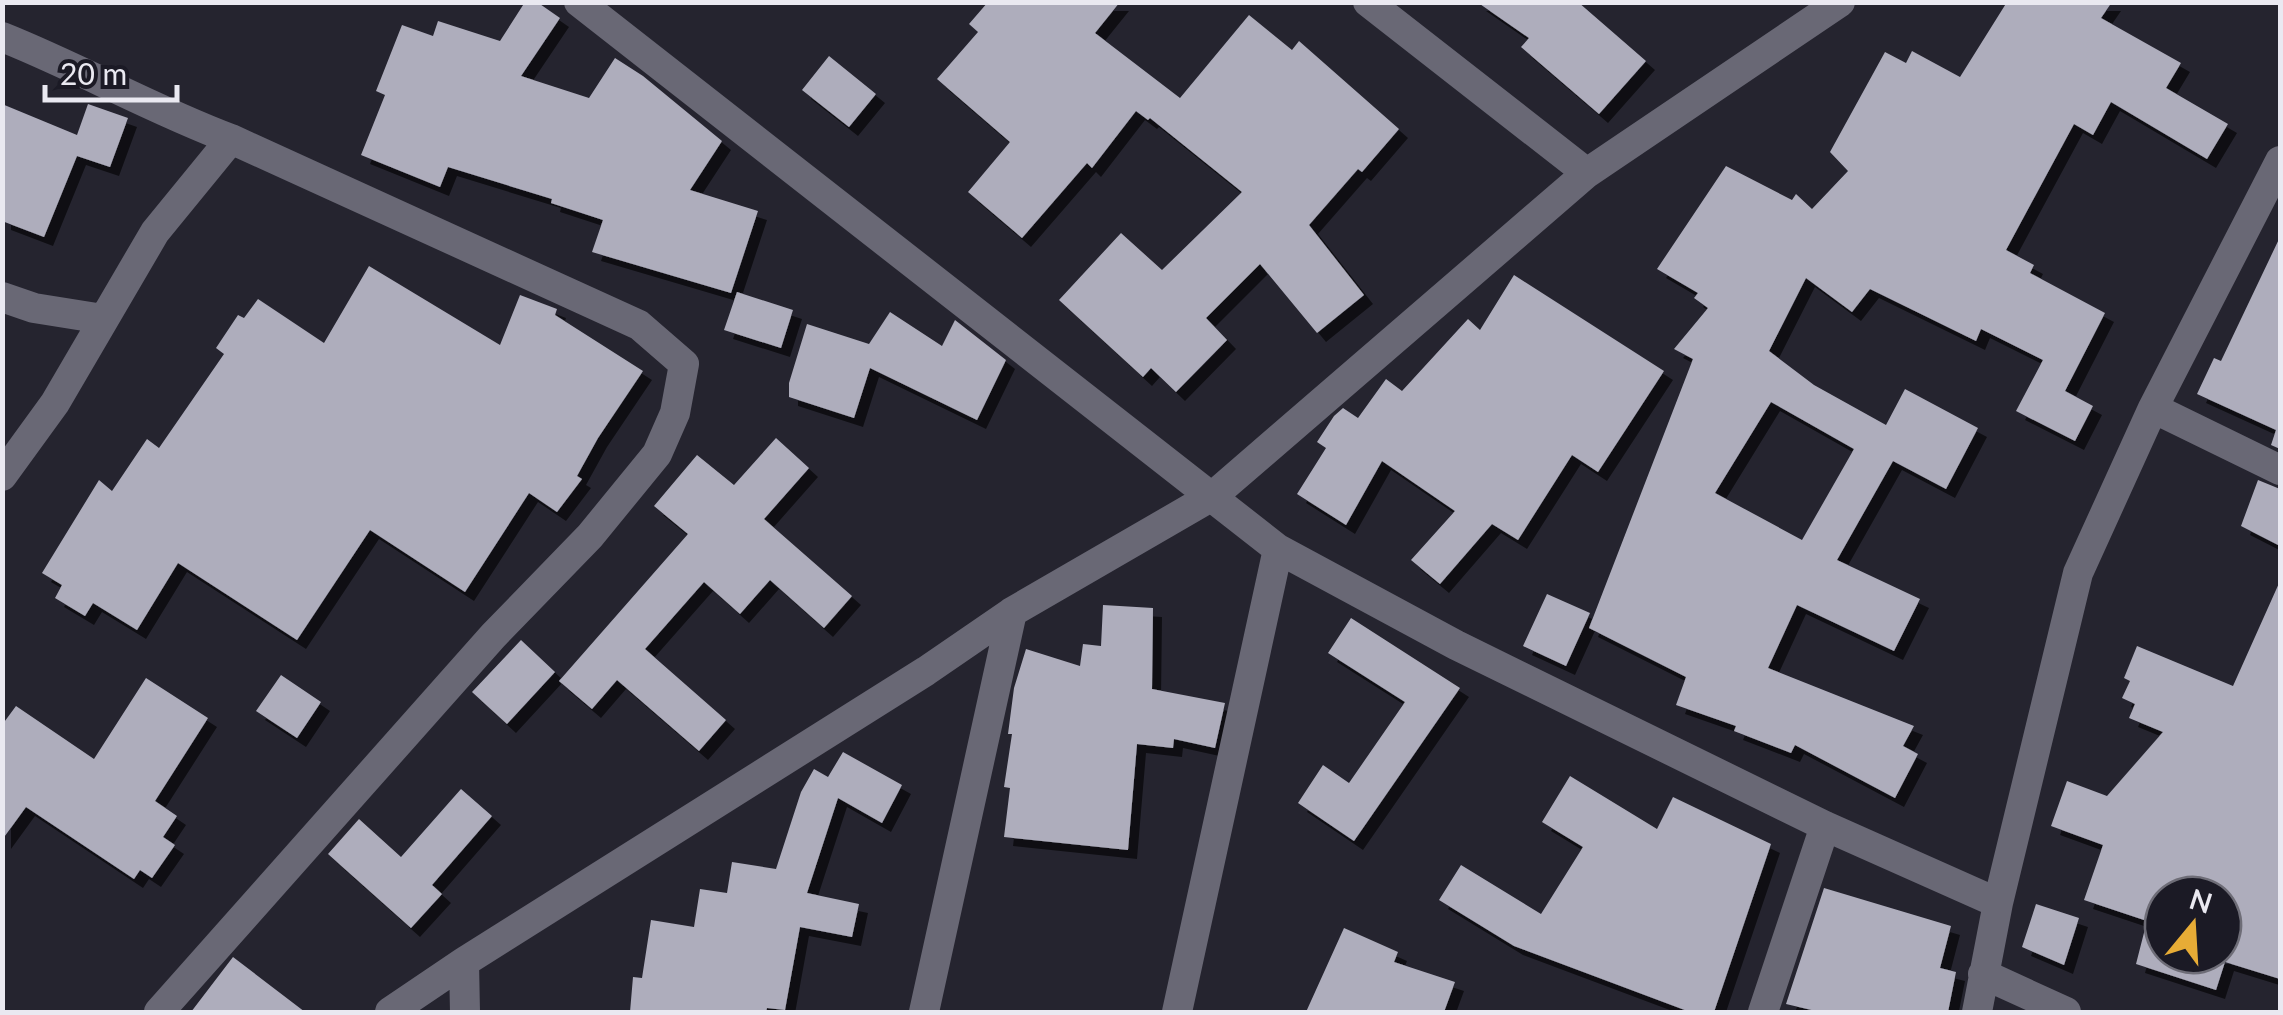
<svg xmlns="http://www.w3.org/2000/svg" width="2283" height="1015" font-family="Lato,sans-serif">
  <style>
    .building { fill: #aeadbc; fill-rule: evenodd; filter: url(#shadow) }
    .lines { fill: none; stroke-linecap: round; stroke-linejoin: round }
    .minor { stroke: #696875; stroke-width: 30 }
  </style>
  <defs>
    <filter id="shadow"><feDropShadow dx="9" dy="9" stdDeviation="0" flood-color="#0009"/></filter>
  </defs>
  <rect width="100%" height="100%" fill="#25242f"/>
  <!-- building -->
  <path class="building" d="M525 2H537L560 18 521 76 589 98 615 58 643 76 722 141 690 190 758 211 731 293 592 252 603 220 551 203 552 199 448 167 440 187 361 155 385 95 376 91 402 25 433 36 438 21 500 41Z
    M988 2H1120L1095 33 1180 98 1249 15 1292 50 1299 41 1399 129 1362 172 1358 169 1309 225 1364 295 1317 333 1260 264 1206 318 1227 340 1176 392 1151 368 1143 377 1059 300 1121 233 1162 270 1242 192 1150 118 1148 120 1136 111 1092 168 1087 163 1022 238 968 192 1010 142 937 79 978 32 969 24Z
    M1477 2H1578L1646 61 1599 114 1521 47 1529 38Z
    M2007 2H2112L2101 18 2181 63 2166 88 2228 124 2207 159 2111 102 2093 135 2074 124 2006 250 2034 265 2030 273 2105 313 2065 391 2093 406 2075 441 2016 411 2043 360 1981 329 1976 341 1870 289 1852 312 1806 278 1769 351 1814 385 1886 425 1905 389 1978 428 1946 489 1893 461 1837 560 1920 599 1894 651 1797 605 1768 668 1914 726 1903 746 1918 754 1895 798 1795 745 1791 753 1734 731 1736 726 1676 705 1686 677 1589 628 1693 359 1674 349 1708 308 1694 298 1698 293 1657 269 1726 166 1792 200 1796 194 1812 209 1848 171 1830 152 1885 52 1906 63 1912 51 1960 77ZM1771 402 1854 449 1802 540 1715 493Z
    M829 56 876 94 849 127 802 90Z
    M2 104 77 135 88 104 128 118 110 167 77 156 44 237 2 221Z
    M2280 237V449L2271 445 2276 430 2197 394 2214 358 2221 361Z
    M369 266 500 345 520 295 557 309 555 315 643 371 598 438 577 476 582 479 557 512 529 493 465 592 370 530 297 640 178 563 137 630 93 603 85 616 55 598 62 585 42 573 99 480 112 491 147 439 159 448 224 354 216 348 238 315 244 318 258 299 324 343Z
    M1514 275 1664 371 1598 472 1572 455 1518 540 1492 524 1440 584 1411 560 1455 511 1382 461 1346 525 1297 494 1326 448 1317 442 1334 416 1343 408 1358 418 1386 379 1402 391 1468 319 1480 330Z
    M737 292 793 310 781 348 724 330Z
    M890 312 942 346 955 320 1006 360 977 420 870 368 854 418 789 397V383L807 324 869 344Z
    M776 438 809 468 764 519 852 596 824 628 770 580 740 614 704 582 645 649 726 720 699 751 617 680 592 709 559 681 688 534 654 506 697 455 734 485Z
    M2258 480 2280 489V546L2241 526Z
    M2280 581V979L2225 962 2216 990 2136 964 2147 921 2084 900 2103 845 2051 826 2067 781 2107 796 2163 732 2129 718 2135 704 2122 698 2130 681 2124 678 2137 646 2233 686ZM2163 895H2223V955H2163Z
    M1547 594 1590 613 1566 666 1523 646Z
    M1103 605 1153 608 1152 689 1225 703 1215 748 1174 739 1173 748 1137 744 1128 850 1004 837 1010 788 1004 787 1012 734H1008L1014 688 1026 649 1080 666 1083 644 1101 646Z
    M1351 618 1460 688 1354 841 1298 803 1323 765 1349 783 1405 702 1328 653Z
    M521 640 555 672 507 724 472 692Z
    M281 675 321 702 297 738 256 711Z
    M146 678 208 718 155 801 177 816 163 837 175 845 152 878 140 870 134 879 26 807 2 840V725L16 706 94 759Z
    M843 752 902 785 882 823 838 798 807 893 859 904 852 937 800 927 785 1010 767 1008 766 1012H630L633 977 642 978 651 920 694 927 700 889 727 893 732 862 776 869 801 792 814 769 828 777Z
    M1570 776 1657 829 1673 797 1771 844 1714 1012H1690L1514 946 1439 900 1461 865 1541 914 1583 847 1542 822Z
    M461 789 492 816 432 885 442 894 411 928 328 854 359 819 401 857Z
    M1824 888 1951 926 1940 968 1956 972 1948 1012H1820L1786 1004Z
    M2036 904 2079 918 2064 965 2022 947Z
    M1344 928 1398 952 1394 962 1455 982 1444 1012H1306Z
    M233 957 305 1012H191Z"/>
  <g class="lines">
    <!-- minor -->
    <path class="minor" d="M579 2 1278 549 1456 645 1825 826 1998 903
      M1368 2 1587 173
      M2 37C80 68 153 110 231 139L155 232 55 403 2 476
      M2 297 34 308 103 319
      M2153 408 2280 470
      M464 962 465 1012
      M1983 974 2066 1012
      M159 1012 493 636 590 536 657 454 675 413 684 364 639 325 231 139
      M390 1012 464 962 926 671 1012 612 1214 495 1587 173 1840 2
      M924 1012 1012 612
      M1177 1012 1278 549
      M1763 1012 1825 826
      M1977 1012 1998 903 2078 573 2153 408 2280 161"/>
  </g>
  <!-- border -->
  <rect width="2283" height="1015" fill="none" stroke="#eae9f1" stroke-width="10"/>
  <!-- north arrow -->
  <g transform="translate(2193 925) rotate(18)"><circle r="48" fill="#1b1a25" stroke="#6e6d77" stroke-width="2.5"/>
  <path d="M0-8L18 38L0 25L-18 38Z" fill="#e7ac36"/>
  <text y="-15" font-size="28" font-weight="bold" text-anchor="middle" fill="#eae9f1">N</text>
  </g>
  <!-- scale -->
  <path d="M45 85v15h132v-15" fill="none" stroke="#eae9f1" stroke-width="5"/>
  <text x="60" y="85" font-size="30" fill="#eae9f1" stroke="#1b1a25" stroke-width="8" paint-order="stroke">20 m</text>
</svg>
